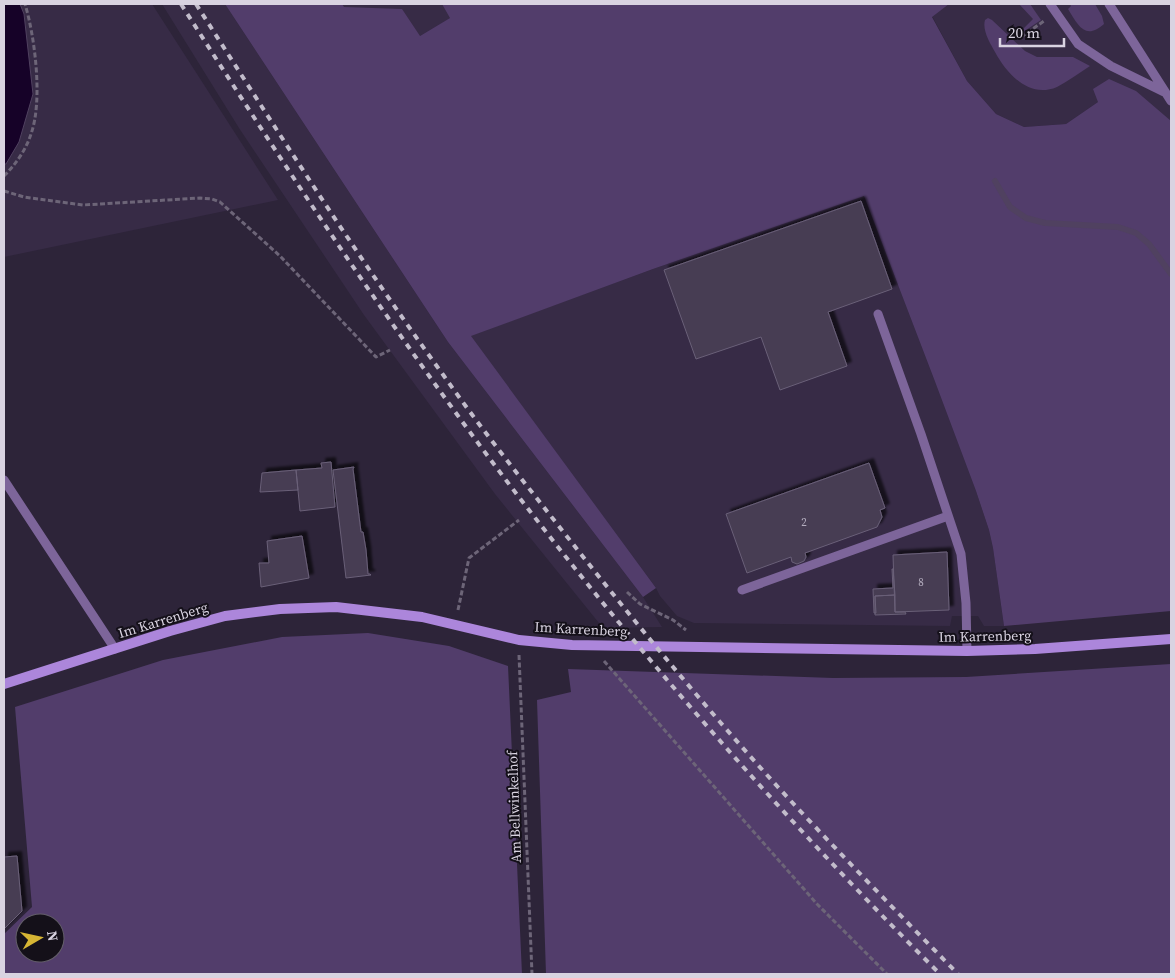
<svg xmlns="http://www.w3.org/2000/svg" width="1175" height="978" font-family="'Source Serif 4',serif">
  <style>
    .built { fill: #372b46 }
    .green { fill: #523d6b; fill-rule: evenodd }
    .water { fill: #160228; stroke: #504160 }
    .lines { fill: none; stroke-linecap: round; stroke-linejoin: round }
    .stream { stroke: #504160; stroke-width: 6 }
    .building { fill: #463c53; stroke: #6a6078; filter: url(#shadow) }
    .path { stroke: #6d6578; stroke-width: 3; stroke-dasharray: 5 2.5; stroke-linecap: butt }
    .lane { stroke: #7d659a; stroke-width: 9 }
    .secondary { stroke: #ac86db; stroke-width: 10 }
    .rail { stroke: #c2bccb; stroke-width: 4; stroke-dasharray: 6 6; stroke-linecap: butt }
    .labels { text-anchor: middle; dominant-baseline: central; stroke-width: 4; stroke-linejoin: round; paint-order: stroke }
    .number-label { font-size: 11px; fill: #b4adbe }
    .street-label { font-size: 14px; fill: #d9d3e1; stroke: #141019 }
  </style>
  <defs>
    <filter id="shadow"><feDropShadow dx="4.5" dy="-4.5" stdDeviation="1" flood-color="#0009"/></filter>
  </defs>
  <rect width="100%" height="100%" fill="#2d2439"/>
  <!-- built -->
  <path class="built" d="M4 4H152L278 200 4 257Z
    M162 4H225L448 342 643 597 662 627 603 628 495 494 364 315 239 128Z
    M282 4H474L420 36Z
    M949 4H1171V126L1098 102 1066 124 1024 127 996 114 967 81 932 16Z
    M864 195 934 379 976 491 989 530 993 548 1004 626H984L978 616H952L950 626 694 623 677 616 660 596 656 588 470 336 653 269Z"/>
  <!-- green -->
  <path class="green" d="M225 4H342L344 7 402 9 420 36 450 18 442 4H949L932 17 967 81 996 114 1024 127 1066 124 1098 102 1093 89 1109 79 1136 91 1171 121V611L1004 626 993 548 989 530 976 491 934 379 864 196 653 269 471 336 656 588 643 597 448 342Z
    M1019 4H1030L1041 20 1023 32 1022 30 1033 19Z
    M1070 4H1095L1102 16 1104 24C1085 41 1078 25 1068 9L1071 6Z
    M988 18 992 20 1025 51 1037 57H1073L1090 66C1079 73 1068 81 1057 87 1029 99 1007 74 995 52 990 43 982 30 985 20Z
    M368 633 449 646 508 666 522 974H4V934L32 907 15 707 163 660 282 637ZM25 923H55V953H25Z
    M1171 664V974H546L537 700 571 692 568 669 833 678 966 677Z"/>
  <!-- water -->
  <path class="water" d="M4 4H20L24 14 33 94 19 142 6 164H4Z"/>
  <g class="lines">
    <!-- stream -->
    <path class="stream" d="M995 181 1010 207 1026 218 1045 223 1118 227 1136 233 1149 244 1171 274"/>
  </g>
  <!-- building -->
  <path class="building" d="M861 201 892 289 828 312 847 366 780 390 761 337 696 359 664 270Z
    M331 462 335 507 300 511 296 470 322 468 321 463Z
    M869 463 885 508 880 510 882 517 877 527 805 553 806 557 804 561 797 564 792 562 791 557 747 573 726 514Z
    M354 467 353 469 361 532H363L366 550 368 574H370L371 575 346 578 333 470Z
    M296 470 298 490 260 492 262 473Z
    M302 536 309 578 261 587 259 563H269L267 541Z
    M947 552 949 610 895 612 893 555Z
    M892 569H893L895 595 875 596 876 613H874L873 589 893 588Z
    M895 595V612H905L906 614 875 615V596Z
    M17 856 22 911 4 929V857Z"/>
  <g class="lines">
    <!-- path -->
    <path class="path" d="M1021 37 1044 21
      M4 176C15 165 26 150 31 134 43 101 35 37 25 4
      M4 191 24 197 83 205 200 198 212 199 220 202 280 256 376 357 390 350
      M627 592 640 604 673 620 686 630
      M458 610 469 558 519 520
      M519 655 532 974
      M604 661 817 904 887 974"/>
    <!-- lane -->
    <path class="lane" d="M1050 4 1078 44 1111 66 1164 92
      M1109 4 1171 101
      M878 314 921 434 961 554 966 603 967 651
      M4 480 115 649
      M742 590 948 516"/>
    <!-- secondary -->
    <path class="secondary" d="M4 684 170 631 225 616 280 609 336 607 422 617 519 640 572 645 967 651 1035 649 1171 639"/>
    <!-- rail -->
    <path class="rail" d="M181 4C291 176 403 348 529 510 656 674 793 828 940 974
      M196 4C276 129 356 255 444 376 482 430 524 482 565 534 633 620 703 705 777 786 836 850 897 912 958 974"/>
  </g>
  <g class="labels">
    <!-- number labels -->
    <g class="number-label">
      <text x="804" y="522">2</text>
      <text x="921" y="582">8</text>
    </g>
    <!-- street labels -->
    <g class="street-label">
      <text transform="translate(163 620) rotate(-17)">Im Karrenberg</text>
      <text transform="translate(581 629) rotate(3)">Im Karrenberg</text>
      <text transform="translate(985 636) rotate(-1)">Im Karrenberg</text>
      <text transform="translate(514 807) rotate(-92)">Am Bellwinkelhof</text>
    </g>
  </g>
  <!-- border -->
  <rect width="1175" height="978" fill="none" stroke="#d9d3e1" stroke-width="10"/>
  <!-- north arrow -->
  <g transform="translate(40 938) rotate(81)"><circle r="24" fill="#141019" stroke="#635e69"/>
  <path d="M0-4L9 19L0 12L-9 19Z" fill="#d6b534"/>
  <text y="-8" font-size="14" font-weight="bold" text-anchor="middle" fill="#d9d3e1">N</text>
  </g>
  <!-- scale -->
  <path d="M1000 38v8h64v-8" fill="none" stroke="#d9d3e1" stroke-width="2.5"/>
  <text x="1008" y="38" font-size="15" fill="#d9d3e1" stroke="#141019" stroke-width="4" paint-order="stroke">20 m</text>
</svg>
